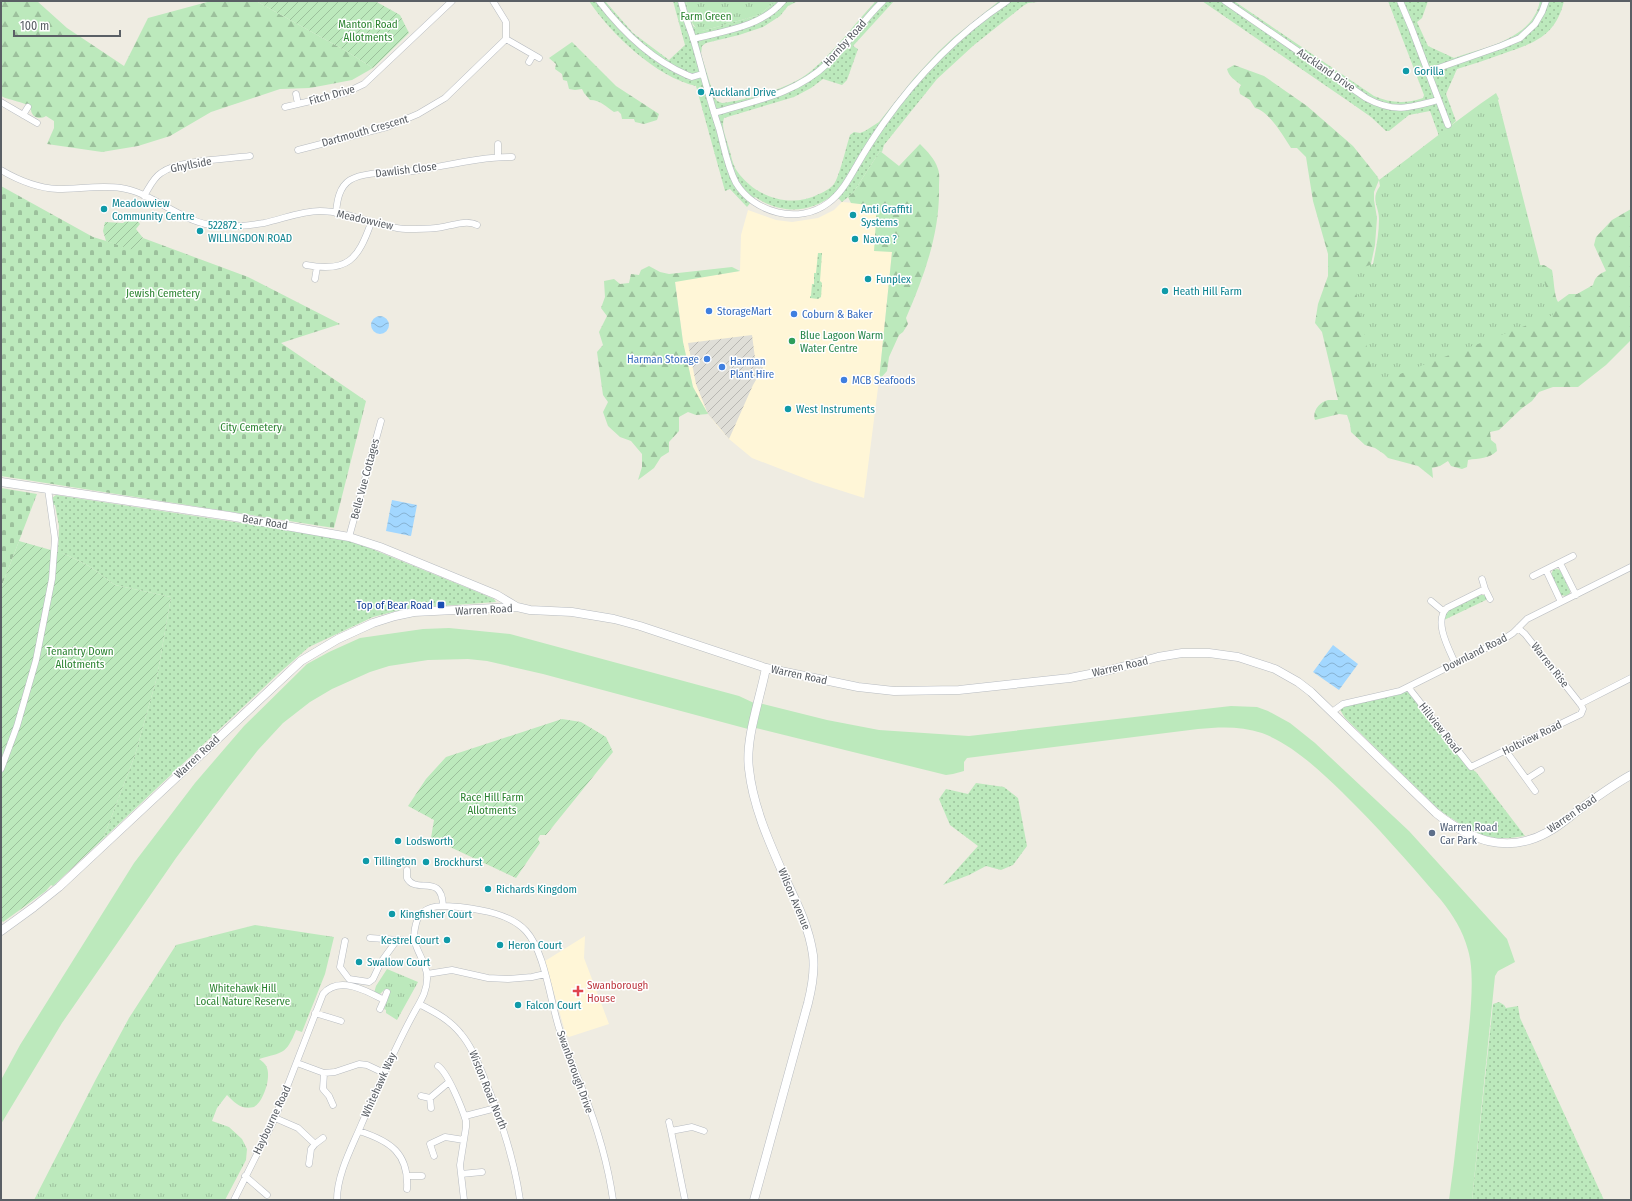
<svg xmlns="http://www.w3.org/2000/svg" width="1632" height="1201" font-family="'Fira Sans Condensed',sans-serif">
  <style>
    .commercial { fill: #fff6d7 }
    .industrial { fill: url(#industrial-furrows) }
    .grass { fill: url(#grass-dots) }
    .forest { fill: url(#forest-firs) }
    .cemetery { fill: url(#cemetery-stones) }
    .park { fill: url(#park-tufts) }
    .garden { fill: url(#garden-furrows) }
    .pitch { fill: #bce9bc }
    .water { fill: url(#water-waves) }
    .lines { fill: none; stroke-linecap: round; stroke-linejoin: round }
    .minor-casing { stroke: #b7bbc0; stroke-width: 7 }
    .tertiary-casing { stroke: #b7bbc0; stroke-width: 9 }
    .minor { stroke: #fff; stroke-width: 6 }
    .tertiary { stroke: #fff; stroke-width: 8 }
    .culture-dot { fill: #0f9aa8; stroke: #fff; stroke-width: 1.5 }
    .shop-dot { fill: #3f7fe0; stroke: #fff; stroke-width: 1.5 }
    .leisure-dot { fill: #2e9e5b; stroke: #fff; stroke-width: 1.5 }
    .transit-dot { fill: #1a4fb4; stroke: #fff; stroke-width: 1.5 }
    .service-dot { fill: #5c6f8a; stroke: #fff; stroke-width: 1.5 }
    .health-dot { fill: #e0444e; stroke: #fff; stroke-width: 1.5 }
    .labels { text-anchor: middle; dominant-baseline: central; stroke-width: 3; stroke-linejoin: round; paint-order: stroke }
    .park-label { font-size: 11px; fill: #2b8330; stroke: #fff }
    .street-label { font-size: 11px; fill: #5a5f65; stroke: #fff }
    .culture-label { font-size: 11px; fill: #0d838f; stroke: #fff; text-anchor: start }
    .shop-label { font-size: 11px; fill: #366cbe; stroke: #fff; text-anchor: start }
    .leisure-label { font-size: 11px; fill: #27864d; stroke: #fff; text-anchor: start }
    .transit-label { font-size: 11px; fill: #164399; stroke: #fff; text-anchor: end }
    .service-label { font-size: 11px; fill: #4e5e75; stroke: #fff; text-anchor: start }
    .health-label { font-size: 11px; fill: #be3a42; stroke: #fff; text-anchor: start }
  </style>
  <defs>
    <pattern id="industrial-furrows" width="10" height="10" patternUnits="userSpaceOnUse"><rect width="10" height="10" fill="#dfded7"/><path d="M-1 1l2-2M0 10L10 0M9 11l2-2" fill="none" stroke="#b8b7b2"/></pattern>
    <pattern id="grass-dots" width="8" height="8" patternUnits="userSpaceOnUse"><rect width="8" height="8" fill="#bce9bc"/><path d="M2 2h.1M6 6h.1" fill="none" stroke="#9cc09c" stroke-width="1.8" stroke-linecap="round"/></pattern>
    <pattern id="forest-firs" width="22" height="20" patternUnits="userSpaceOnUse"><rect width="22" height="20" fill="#bce9bc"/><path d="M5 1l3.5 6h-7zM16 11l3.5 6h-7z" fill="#9cc09c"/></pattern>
    <pattern id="cemetery-stones" width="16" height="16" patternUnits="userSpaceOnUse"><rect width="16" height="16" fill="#bce9bc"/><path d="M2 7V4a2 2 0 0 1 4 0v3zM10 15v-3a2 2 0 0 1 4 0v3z" fill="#9cc09c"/></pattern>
    <pattern id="park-tufts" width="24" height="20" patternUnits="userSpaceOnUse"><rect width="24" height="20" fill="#bce9bc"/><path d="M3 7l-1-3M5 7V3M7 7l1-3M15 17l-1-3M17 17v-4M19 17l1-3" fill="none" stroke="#9cc09c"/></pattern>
    <pattern id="garden-furrows" width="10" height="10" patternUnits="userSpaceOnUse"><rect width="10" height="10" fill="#bce9bc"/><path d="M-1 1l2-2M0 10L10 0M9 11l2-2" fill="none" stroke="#9cc09c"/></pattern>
    <pattern id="water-waves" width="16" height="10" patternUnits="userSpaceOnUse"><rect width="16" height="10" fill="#a2d7ff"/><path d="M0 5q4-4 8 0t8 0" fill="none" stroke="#87b2d2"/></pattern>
  </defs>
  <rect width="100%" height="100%" fill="#efece2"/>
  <!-- commercial -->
  <path class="commercial" d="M842 202 878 205 892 252 879 380 864 498 814 482 752 458 729 439 719 428 708 414 693 387 683 342 675 281 740 271 741 235 748 210 776 220 792 222 818 218 834 210Z
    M585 936 584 958 609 1024 569 1037 566 1035 545 961Z"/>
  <!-- industrial -->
  <path class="industrial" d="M752 335 755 358 757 363 763 368 753 385 729 439 708 414 696 384 688 343Z"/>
  <!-- grass -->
  <path class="grass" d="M589 1H605L633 33 669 60 685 45 673 1H686L693 26 702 31 759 15 776 1H798L788 6 780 16 763 27 739 35 706 43 702 46 701 54 714 96 717 101 722 103C748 100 791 88 811 71 835 51 854 24 876 1H894L853 46 858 49 847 80 842 85 823 79 811 88 794 97 724 118C721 127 726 137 728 145 731 153 732 164 737 171 755 197 790 209 819 194 824 192 831 188 834 184 839 178 847 144 850 135L854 132 860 133 865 131 879 122 914 78 939 51 954 37 999 1H1047L1028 3 1023 6 974 45 937 79 884 145 882 152 880 151 853 193 842 202 834 194C810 214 781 214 755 197L747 207 730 189 725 191 696 86C656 77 611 34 589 1Z
    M1202 1H1234L1374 96C1390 103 1406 104 1423 98L1424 95 1388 1H1428L1422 18 1417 22 1428 46 1454 58C1485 47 1532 40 1540 1H1564C1556 35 1535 43 1505 53 1489 59 1473 64 1457 69L1446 94 1456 121 1439 136 1430 111 1409 115 1389 131H1386L1371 117 1351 103Z
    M818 253H822L820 281 822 283 821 297 818 299 810 298V296H811L812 284H814V273H816Z
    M56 495 333 537 357 543 475 591 494 599 496 602 413 608 392 612 373 617 309 647 278 674 103 839 135 755 157 677 171 597 115 585 89 566 65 554 58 553 59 526 55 505H52V498Z
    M1557 569 1560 570 1570 591V593L1566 596 1561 595 1551 575 1553 570Z
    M1481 595H1484L1488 599 1444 620 1447 612 1449 610Z
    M1408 688 1473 770 1476 772 1525 836 1510 838H1496L1482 835 1463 826 1442 812 1432 803 1345 718 1339 708Z
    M976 783 1004 787 1018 798 1027 846 1013 865 1001 870 986 866 969 875 943 885 978 846 950 825 939 799 946 789 968 794Z
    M1499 1002 1504 1005 1506 1008 1518 1006 1520 1018 1604 1200H1472L1493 1004Z"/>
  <!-- forest -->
  <path class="forest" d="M1 1H37L67 28 124 66 148 18 211 1H256L346 51 373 68 352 80 310 88 280 89 211 112 170 136 138 146 102 152 47 144 54 128V121L46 116C38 121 30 116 31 107 22 101 11 101 1 96Z
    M572 42 616 86 659 114 657 120 644 124 635 122 634 119H622L621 114 618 111 614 112C606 107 601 100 590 100L584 93 582 89 575 90 569 89 567 81 563 80 562 74 555 69 556 64 549 58Z
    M1234 65 1264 76 1307 106 1353 146 1377 176 1379 180 1374 192V200L1377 218 1375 245 1368 278 1544 265 1552 270C1554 279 1554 296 1558 302L1569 294H1577L1593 285C1595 277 1599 274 1606 271L1594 245 1596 237 1612 220 1631 209V340L1606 365 1578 387H1553L1539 392 1532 401 1521 409 1499 430 1490 432 1491 440 1496 444 1497 451C1489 459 1479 458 1468 460L1467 467 1462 469 1451 466 1448 461 1440 466 1432 468 1433 478 1418 466 1388 458 1384 454 1375 448 1365 445 1351 432 1350 424 1347 415 1339 414 1315 420C1312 412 1319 402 1328 400 1331 400 1335 400 1338 400L1322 332 1315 323 1318 304 1328 276V254L1313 201 1306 157 1297 148H1291C1284 137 1268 110 1255 108L1250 100 1240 94 1239 89 1241 85C1235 80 1229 77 1227 69Z
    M920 144C927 151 935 159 938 169 940 174 939 182 939 187 940 234 924 276 906 318L908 324 903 332 899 335 889 357 887 371 879 380 892 252 874 251 877 206 851 203 848 197 853 193 880 151 899 166Z
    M649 266 660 272 669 274 732 267 740 271 675 282 683 342 693 387 708 414 696 415 688 412 679 417V431L669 442V452L661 457 654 468 638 480 642 467V454L631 441 620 437 608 426 603 412 608 402 603 395 597 352 603 345 599 332 607 316 601 308 605 297 604 281 614 279 620 284 629 283 631 274 639 275 641 270Z"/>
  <!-- cemetery -->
  <path class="cemetery" d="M1 186 93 237 133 249 143 238 248 277 340 324 281 343 366 401 334 528 1 476Z
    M1 488 37 494 1 588Z"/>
  <!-- park -->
  <path class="park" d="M686 1H776L759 15 702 31C690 28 689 11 686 1Z
    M1496 93 1499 99 1498 100 1553 315 1374 384 1352 271 1373 264C1376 249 1379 234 1379 219 1379 206 1370 200 1380 186L1379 180C1419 151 1456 120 1496 93Z
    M255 925 334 937 325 974 302 1032 296 1030C286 1055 283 1052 259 1059 262 1061 266 1064 267 1068 271 1079 263 1102 254 1107 241 1110 235 1103 227 1095L217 1108 212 1121 229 1127 242 1139 247 1149 246 1160 225 1200H34L96 1079 129 1018 176 945Z
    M387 969 418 982 397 1020 386 1013V1010L384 1009 390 991 385 989 380 994 374 993 376 986Z"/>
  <!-- garden -->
  <path class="garden" d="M256 1H375L400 15 409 33 373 68 346 51Z
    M129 218 137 220 140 224 136 229 143 238 133 250 106 241 103 231 105 222 123 223Z
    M19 541 65 554 89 566 115 585 171 597 157 677 135 755 103 839 53 886 51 885 46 891 3 922 1 920V588Z
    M562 719 581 722 606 737 613 752 546 835H540L538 839 540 843 516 878 431 838 434 820 408 806 426 779 446 757Z"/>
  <!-- pitch -->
  <path class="pitch" d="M449 628 510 634 739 696 754 703 763 704 827 720 879 730 969 736 1231 706 1257 707 1268 711 1290 723 1315 743 1409 831 1507 939 1515 962 1498 971 1495 976 1472 1200H1449C1456 1152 1460 1104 1466 1056 1469 1028 1476 976 1468 950 1463 931 1453 915 1441 900 1409 863 1377 826 1342 792 1318 769 1293 745 1262 733 1241 726 1220 727 1198 729L967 758 964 762V771L953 774 946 775 756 728 748 729 543 674 487 661 468 659 428 660 389 666 370 672 332 689 310 702 283 723 258 750 229 787 176 858 62 1023 1 1124V1080L20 1045 134 863 195 783 244 726 307 664 329 652 360 638 423 629Z"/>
  <!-- water -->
  <path class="water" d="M371 325a9 9 0 1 1 18 0a9 9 0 1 1-18 0Z
    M392 500 417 505 411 536 386 531Z
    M1333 645 1358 664 1339 690 1313 672Z"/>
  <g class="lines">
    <!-- minor casing -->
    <g class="minor-casing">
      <path id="minor" d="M599 1C622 31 652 60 687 75L692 77 702 74
        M681 1C684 14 689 26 693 38 702 68 709 99 719 128 724 146 727 166 736 183 754 213 799 225 828 203 842 193 849 178 857 165 865 151 874 137 883 124 916 77 959 33 1007 1
        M1225 1 1366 98C1393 113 1410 108 1438 100
        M1400 1 1411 27 1448 125
        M506 39 539 58
        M693 39C724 31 761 27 783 1
        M529 62 533 55
        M1427 72 1501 46 1520 38 1535 24 1542 12 1546 1
        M296 94 298 104
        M1 102 37 123
        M285 107 345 93 364 84 452 1
        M714 113C754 101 796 94 828 63 848 44 863 20 883 1
        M23 115 28 107
        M498 144V157
        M298 150 387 127 418 114 445 98 506 39V22L493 1
        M1 170C18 180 38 188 58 189 79 189 100 185 121 188 151 192 177 219 210 225 228 228 246 226 264 223 283 219 301 211 320 211 350 211 376 227 406 229 416 229 426 229 436 228 448 227 466 219 477 225
        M144 196C149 188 153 178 161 173 178 160 228 159 250 156
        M336 213C337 201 339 187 350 180 365 171 395 173 413 171 446 166 478 157 512 157
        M306 265C348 273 358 259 371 223
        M315 279 317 267
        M349 537 381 421
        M1560 563 1576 595
        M1546 570 1561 602
        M1533 576 1573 556
        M1482 579 1485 589
        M1431 601 1443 611
        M1455 663C1449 649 1433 621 1447 608L1485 589 1490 599
        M1408 687 1471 767 1581 714 1583 709 1581 705 1525 634 1518 628
        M1580 704 1631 678
        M1332 712 1343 704 1400 691 1504 639 1513 633 1527 619 1631 567
        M1506 751 1535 791
        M1 769 17 726 36 660 52 579 55 539 48 489
        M1527 779 1541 770
        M407 870V878C416 895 442 872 443 906
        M370 938 414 941
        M345 941 340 967 349 979 369 982 373 979 381 962 397 940
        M427 974 452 970 488 978 508 979 532 977 545 974
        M384 1000 387 992
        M419 1004C435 1012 450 1020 461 1034 472 1047 479 1064 485 1080 501 1119 514 1158 520 1200
        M315 1013 341 1021
        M297 1063 324 1073 335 1072 359 1064 367 1065 384 1073
        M438 1066C448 1073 462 1108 466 1121V1127L460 1165 464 1200
        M324 1073 323 1089 329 1096 333 1105
        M421 1096 430 1098 449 1082
        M430 1098 431 1108
        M465 1116 496 1108
        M275 1118 298 1128 315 1144 311 1149 309 1164
        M669 1122 671 1131
        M359 1131C390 1141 409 1153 407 1189
        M315 1144 323 1138
        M434 1156 430 1144 445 1137 464 1140
        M461 1174 482 1172
        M245 1176 267 1195
        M408 1176H422
        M234 1200 275 1118 323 994C339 975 367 991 384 1000L380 1009
        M337 1200C337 1174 352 1147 362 1123 379 1085 395 1047 415 1011 422 999 428 989 427 975 425 957 411 948 415 928 416 923 417 918 420 915 430 903 447 906 460 907 483 910 510 914 526 931 545 952 550 1000 559 1028 565 1049 575 1070 583 1091 596 1124 608 1164 613 1200
        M685 1200 671 1131 692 1127 704 1131"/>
    </g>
    <!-- tertiary casing -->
    <g class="tertiary-casing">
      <path id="tertiary" d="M1 482 229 516 349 537 380 547 497 595 517 607
        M1 931 34 907 59 887 301 661 338 639 373 623 395 616 414 612 517 607 530 610 572 612 614 619 640 626 766 668 858 687 894 691 959 690 1070 678 1110 670 1158 657 1182 653H1209L1238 657 1275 669 1298 682 1311 692 1436 813C1470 840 1507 855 1548 832 1558 827 1567 819 1576 812 1594 799 1611 786 1631 775
        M754 1200 808 1003C812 987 815 971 813 955 809 927 797 903 785 878 770 844 753 807 749 769 745 739 760 699 766 668"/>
    </g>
    <!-- minor -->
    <use href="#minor" class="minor"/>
    <!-- tertiary -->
    <use href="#tertiary" class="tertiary"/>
  </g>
  <!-- markers -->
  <g class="culture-dot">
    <circle cx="1406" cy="71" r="4"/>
    <circle cx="701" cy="92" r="4"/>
    <circle cx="104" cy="209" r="4"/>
    <circle cx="853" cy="215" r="4"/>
    <circle cx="200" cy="231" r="4"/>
    <circle cx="855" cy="239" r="4"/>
    <circle cx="868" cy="279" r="4"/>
    <circle cx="1165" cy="291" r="4"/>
    <circle cx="788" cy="409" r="4"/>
    <circle cx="398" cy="841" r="4"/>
    <circle cx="366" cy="861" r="4"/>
    <circle cx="426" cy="862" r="4"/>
    <circle cx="488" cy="889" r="4"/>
    <circle cx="392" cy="914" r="4"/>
    <circle cx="447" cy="940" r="4"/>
    <circle cx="500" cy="945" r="4"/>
    <circle cx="359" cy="962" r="4"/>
    <circle cx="518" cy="1005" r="4"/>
  </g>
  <g class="shop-dot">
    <circle cx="709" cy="311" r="4"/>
    <circle cx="794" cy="314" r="4"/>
    <circle cx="707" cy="359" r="4"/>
    <circle cx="722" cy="367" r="4"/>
    <circle cx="844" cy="380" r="4"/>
  </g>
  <circle class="leisure-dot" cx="792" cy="341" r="4"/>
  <rect class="transit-dot" x="437" y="601" width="8" height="8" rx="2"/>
  <circle class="service-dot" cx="1432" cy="833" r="4"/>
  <path class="health-dot" d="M576 985h4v4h4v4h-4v4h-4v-4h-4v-4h4z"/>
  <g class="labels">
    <!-- park labels -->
    <g class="park-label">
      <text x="706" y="16">Farm Green</text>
      <text x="368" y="24">Manton Road<tspan x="368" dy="13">Allotments</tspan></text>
      <text x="163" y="293">Jewish Cemetery</text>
      <text x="251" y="427">City Cemetery</text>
      <text x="80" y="651">Tenantry Down<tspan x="80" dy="13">Allotments</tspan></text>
      <text x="492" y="797">Race Hill Farm<tspan x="492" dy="13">Allotments</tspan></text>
      <text x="243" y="988">Whitehawk Hill<tspan x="243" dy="13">Local Nature Reserve</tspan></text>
    </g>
    <!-- street labels -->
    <g class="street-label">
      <text transform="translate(845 43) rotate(-48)">Hornby Road</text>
      <text transform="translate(1326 70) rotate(34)">Auckland Drive</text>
      <text transform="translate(332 95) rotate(-16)">Fitch Drive</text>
      <text transform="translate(365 131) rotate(-16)">Dartmouth Crescent</text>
      <text transform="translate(191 165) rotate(-11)">Ghyllside</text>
      <text transform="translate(406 170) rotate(-7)">Dawlish Close</text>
      <text transform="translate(365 220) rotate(13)">Meadowview</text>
      <text transform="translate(365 479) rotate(-75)">Belle Vue Cottages</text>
      <text transform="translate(265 522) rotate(9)">Bear Road</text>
      <text transform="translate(484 610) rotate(-3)">Warren Road</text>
      <text transform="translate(1475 653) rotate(-27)">Downland Road</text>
      <text transform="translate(1550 665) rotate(52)">Warren Rise</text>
      <text transform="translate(1120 667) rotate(-13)">Warren Road</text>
      <text transform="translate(799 675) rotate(12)">Warren Road</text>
      <text transform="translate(1440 728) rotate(52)">Hillview Road</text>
      <text transform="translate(1532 738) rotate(-26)">Holtview Road</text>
      <text transform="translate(197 757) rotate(-43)">Warren Road</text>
      <text transform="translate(1572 814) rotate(-35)">Warren Road</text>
      <text transform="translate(794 899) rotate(67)">Wilson Avenue</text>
      <text transform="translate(575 1072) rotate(70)">Swanborough Drive</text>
      <text transform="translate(379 1085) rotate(-66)">Whitehawk Way</text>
      <text transform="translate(488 1090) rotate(68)">Wiston Road North</text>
      <text transform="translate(272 1120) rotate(-65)">Haybourne Road</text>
    </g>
    <!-- culture labels -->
    <g class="culture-label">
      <text x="1414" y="71">Gorilla</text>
      <text x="709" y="92">Auckland Drive</text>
      <text x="112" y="203">Meadowview<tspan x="112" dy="13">Community Centre</tspan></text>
      <text x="861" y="209">Anti Graffiti<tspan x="861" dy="13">Systems</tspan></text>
      <text x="208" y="225">522872 :<tspan x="208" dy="13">WILLINGDON ROAD</tspan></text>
      <text x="863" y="239">Navca ?</text>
      <text x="876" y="279">Funplex</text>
      <text x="1173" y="291">Heath Hill Farm</text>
      <text x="796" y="409">West Instruments</text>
      <text x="406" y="841">Lodsworth</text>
      <text x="374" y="861">Tillington</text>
      <text x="434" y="862">Brockhurst</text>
      <text x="496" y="889">Richards Kingdom</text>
      <text x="400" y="914">Kingfisher Court</text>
      <text x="439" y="940" text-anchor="end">Kestrel Court</text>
      <text x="508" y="945">Heron Court</text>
      <text x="367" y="962">Swallow Court</text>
      <text x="526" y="1005">Falcon Court</text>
    </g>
    <!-- shop labels -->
    <g class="shop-label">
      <text x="717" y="311">StorageMart</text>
      <text x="802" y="314">Coburn &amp; Baker</text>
      <text x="699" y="359" text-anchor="end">Harman Storage</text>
      <text x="730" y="361">Harman<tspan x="730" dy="13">Plant Hire</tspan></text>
      <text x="852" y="380">MCB Seafoods</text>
    </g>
    <!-- leisure labels -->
    <g class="leisure-label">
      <text x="800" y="335">Blue Lagoon Warm<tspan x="800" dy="13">Water Centre</tspan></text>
    </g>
    <!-- transit labels -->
    <g class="transit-label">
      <text x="433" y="605">Top of Bear Road</text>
    </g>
    <!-- service labels -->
    <g class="service-label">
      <text x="1440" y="827">Warren Road<tspan x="1440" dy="13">Car Park</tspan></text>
    </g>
    <!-- health labels -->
    <g class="health-label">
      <text x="587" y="985">Swanborough<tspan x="587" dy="13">House</tspan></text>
    </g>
  </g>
  <!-- border -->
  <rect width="1632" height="1201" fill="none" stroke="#5a5f65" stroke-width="4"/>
  <!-- scale -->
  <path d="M14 30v6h106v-6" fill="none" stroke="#5a5f65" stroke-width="2"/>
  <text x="20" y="30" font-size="12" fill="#5a5f65" stroke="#ffffff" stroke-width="3" paint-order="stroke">100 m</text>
</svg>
